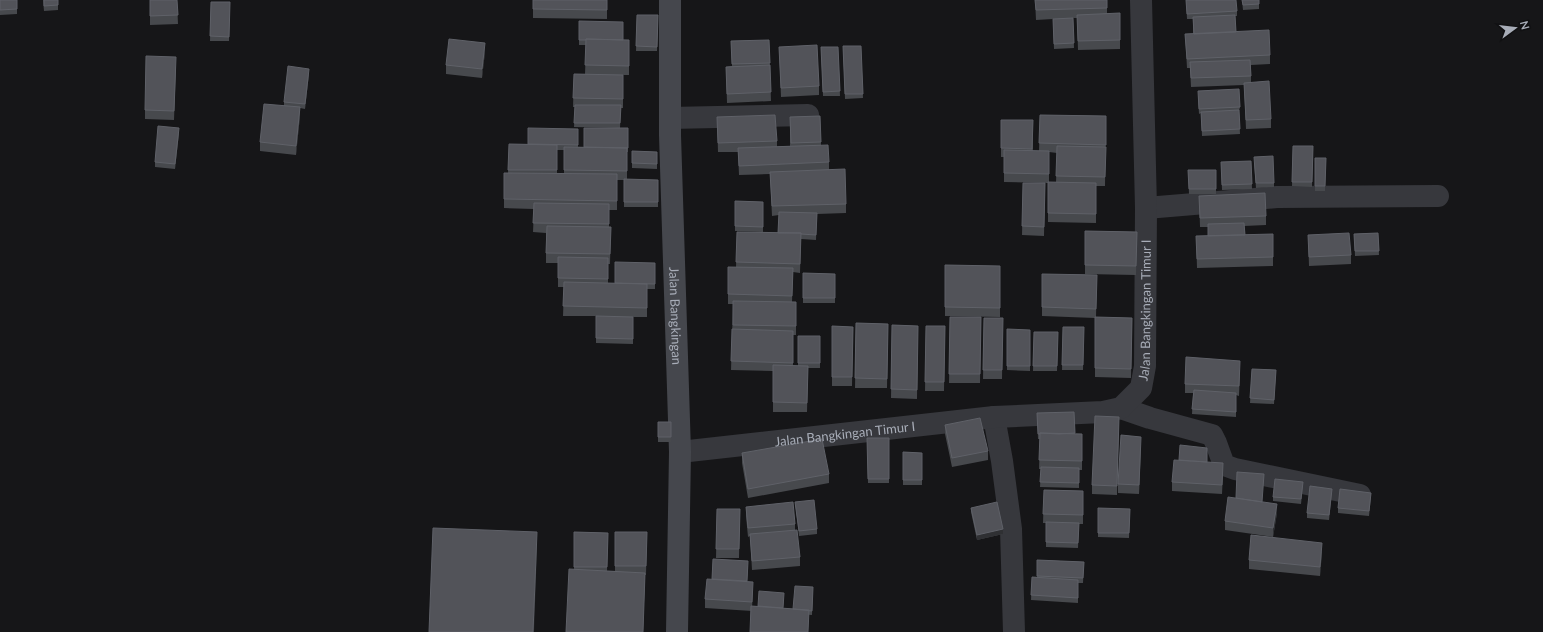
<svg xmlns="http://www.w3.org/2000/svg" width="1543" height="632" font-family="Lato,sans-serif">
  <style>
    .lines { fill: none; stroke-linecap: round; stroke-linejoin: round }
    .street { stroke: #37383d; stroke-width: 22 }
    .secondary { stroke: #45474d; stroke-width: 22 }
    .wall { fill: #47494d; fill-rule: evenodd }
    .shaded-wall { fill: #2f3033 }
    .building { fill: #525359; stroke: #5f6168 }
    .labels { text-anchor: middle; dominant-baseline: central; stroke-width: 4; stroke-linejoin: round; paint-order: stroke }
    .street-label { font-size: 13px; fill: #a8adb8; stroke: #111113 }
  </style>
  <rect width="100%" height="100%" fill="#161618"/>
  <g class="lines">
    <!-- street -->
    <g class="street">
      <path d="M670 118 808 115"/>
      <path d="M1146 208 1277 197 1438 196"/>
      <path d="M1121 408 1150 418 1212 435 1216 443 1224 465 1235 469 1360 495"/>
      <path d="M994 417 1002 461 1011 529 1014 632"/>
      <path id="s1" d="M680 452 994 417 1103 412 1121 408 1141 388 1145 366 1146 208 1141 0"/>
    </g>
    <!-- secondary -->
    <path class="secondary" id="s2" d="M670 0V135L680 452 677 632"/>
  </g>
  <!-- wall -->
  <path class="wall" d="M0 0H17V14L0 15Z
    M43 0H58V10L44 11Z
    M150 0H177L178 24 150 25Z
    M533 0H607V19L533 18Z
    M1035 0H1107V14L1120 13V49L1078 50 1077 18H1073L1074 48 1054 49 1053 19 1036 20Z
    M1186 0 1237 11V16H1235L1236 32 1270 55V64L1251 65V82L1271 119V128L1246 129 1244 85 1191 87 1190 68H1187L1185 34H1193V19H1187Z
    M1242 0H1259V9L1243 10Z
    M211 2H230L229 41H210Z
    M637 15H658L657 51H636Z
    M579 21 623 40H629V75H623V108H621L620 128 574 127 575 107H573L574 74H585L586 45H579Z
    M769 40 771 101 727 103 726 67 732 66 731 41Z
    M843 46H861L863 98 845 99Z
    M779 47 819 86V95L781 97Z
    M821 47H838L840 96H823Z
    M485 52 482 78 446 74V65Z
    M176 66 174 120 145 119V110Z
    M309 74 305 109 300 108V116L296 155 260 151V142L284 106V102Z
    M1198 96 1240 107 1239 111 1240 134 1202 136 1201 113 1199 114Z
    M1040 115 1106 116 1105 186H1096V223L1048 222V183L1004 182V157H1001V120H1033V151H1039ZM1049 152 1057 153 1056 182H1049Z
    M820 116 821 145 829 162V170L846 204V213L817 214 816 240 801 239 800 273 793 272 792 302H796V335H793V366H798V336H820V368H808L807 412H773V371L731 370 733 304H728V267H736L737 232 778 233 779 215 772 216 770 174 739 175 738 152H718L717 117 777 141V147L790 146V117Z
    M628 128V152H627V179L658 180V207H624V180H617V210H609V227H611L610 264H608V283H615L655 263V289H647V317H633V344L596 343V316H563L564 287H558V263H546V233L533 232 534 209 504 208V173H508L509 144H528L578 129V147H584ZM557 150H564V174L557 173Z
    M179 133 175 169 155 167V162Z
    M1293 146H1313L1312 187 1292 186Z
    M632 151 657 152V169L632 168Z
    M1315 158H1326L1325 191H1315Z
    M1251 161 1252 189 1222 190 1221 162Z
    M1254 162 1274 183V187L1256 188Z
    M1188 170H1216V194H1189Z
    M1023 183H1045L1044 236 1022 235Z
    M1199 196 1266 216V225L1244 226 1245 235 1273 234V266L1197 268 1196 236H1208V227H1200Z
    M735 201 763 202V232L735 231Z
    M1085 231 1137 232 1136 275 1085 274Z
    M1378 233 1379 255 1355 256 1354 234Z
    M1308 235 1351 255V264L1309 266Z
    M945 265 1000 266V317L945 316Z
    M803 273 835 274V303H803Z
    M1042 274 1097 275 1096 317 1132 318 1131 378 1095 377V318L1042 316Z
    M950 317H981L980 383H949Z
    M984 318H1003L1002 379H983Z
    M856 323 888 324 887 388H855Z
    M892 325 918 326 917 399 891 398Z
    M832 326 853 327 852 386H832Z
    M926 326H945L944 391H925Z
    M1063 327H1084L1083 370H1062Z
    M1007 329 1030 330V371L1007 370Z
    M1034 332H1058L1057 371H1033Z
    M1252 369 1276 370 1274 404 1250 403Z
    M1240 370 1239 396 1236 395V417L1192 414 1193 393H1185V384Z
    M1074 412 1075 434H1082V470H1079V488L1040 487 1041 469H1039L1040 439H1038L1037 413Z
    M1119 417 1117 495 1092 494V485Z
    M658 422H671V442H658Z
    M945 425 988 451V460L952 467 945 434Z
    M867 438H889V483H868Z
    M1141 446 1139 494 1118 493V484Z
    M903 452 922 453V485H903Z
    M742 453 829 474V483L748 498 742 463Z
    M1207 462 1223 473 1222 494 1172 491V482Z
    M1303 486 1301 504 1273 501V497Z
    M1044 490 1083 491V524H1079L1078 548 1046 547V523H1043Z
    M1332 493 1329 520 1307 518V513Z
    M1371 497 1369 516 1338 513V508Z
    M795 502 817 529V534L799 536Z
    M1263 502 1277 513 1273 537 1225 530V521Z
    M746 507 795 524V530L800 557V566L752 570 750 536 748 537 746 516Z
    M971 508 1003 534 977 540 971 512Z
    M1098 508 1130 509 1129 538 1098 537Z
    M717 509H740L739 558H716Z
    M574 532 608 533 607 571H615V532H647L646 575H645L643 632H566L574 570Z
    M1322 552 1320 576 1249 569V560Z
    M713 559 748 566 747 582 753 591 752 606H758L784 598 783 608 793 609 813 587 812 615 705 608V599L712 579Z
    M1037 560 1084 562 1083 583H1078V603L1031 600 1032 577H1037Z"/>
  <!-- shaded-wall -->
  <path class="shaded-wall" d="M485 43V52L482 78V69Z
    M309 69V74L305 109V104Z
    M300 107V116L296 155V146Z
    M179 128V133L175 169V164Z
    M1141 437V446L1139 494V485Z
    M1277 504V513L1273 537V528Z
    M1003 529V534L977 540V535Z
    M537 532V548L534 632H533Z
    M1322 543V552L1320 576V567Z
    M753 582V591L752 611V602Z"/>
  <!-- building -->
  <path class="building" d="M0 0H17V9L0 10Z
    M44 0H58V5L44 6Z
    M150 0H177L178 15 150 16Z
    M533 0H607V10L533 9Z
    M1035 0H1107V8L1036 10Z
    M1186 0H1236L1237 11 1187 14Z
    M1242 0H1259V4L1243 5Z
    M211 2H230L229 37 210 36Z
    M1120 13V40L1078 41 1077 15Z
    M637 15H658L657 47 636 46Z
    M1235 15 1236 32 1194 34 1193 17Z
    M1073 18 1074 43 1054 44 1053 19Z
    M579 21 623 22V40L586 39V40H579Z
    M1269 30 1270 55 1187 59 1185 34Z
    M449 39 485 43 482 69 446 65Z
    M586 39 629 40V66L585 65Z
    M769 40 770 63 732 64 731 41Z
    M817 45 819 86 781 88 779 47Z
    M843 46H861L863 94H845Z
    M821 47H838L840 91 823 92Z
    M146 56 176 57 174 111 145 110Z
    M1250 60 1251 76 1191 78 1190 62Z
    M770 65 771 92 727 94 726 67Z
    M288 66 309 69 305 104 284 102Z
    M574 74 623 75V99L573 98Z
    M1269 81 1271 119 1246 120 1244 83Z
    M1239 89 1240 107 1199 109 1198 91Z
    M264 104 300 107 296 146 260 142Z
    M575 105H621L620 123H574Z
    M1239 110 1240 129 1202 131 1201 112Z
    M775 115 777 141 718 143 717 117Z
    M1040 115 1106 116V145L1039 143Z
    M820 116 821 142 791 143 790 117Z
    M1001 120H1033L1032 149 1001 148Z
    M158 126 179 128 175 164 155 162Z
    M528 128 578 129V145L528 144Z
    M584 128H628V148L584 147Z
    M509 144 557 145V170H508Z
    M828 145 829 162 739 166 738 148Z
    M1057 146 1106 147 1105 177 1056 176Z
    M1293 146H1313L1312 182H1292Z
    M564 147 627 148V171L564 170Z
    M1004 150 1049 151V174L1004 173Z
    M632 151 657 152V164L632 163Z
    M1273 156 1274 183H1256L1254 157Z
    M1315 158H1326L1325 186H1315Z
    M1251 161 1252 184 1222 185 1221 162Z
    M845 169 846 204 772 206 770 172Z
    M1188 170H1216V189H1189Z
    M504 173 617 174V201L504 199Z
    M624 179 658 180V202H624Z
    M1048 182 1096 183V214L1048 213Z
    M1023 183H1045L1044 227 1022 226Z
    M1265 193 1266 216 1200 218 1199 196Z
    M735 201 763 202V227L735 226Z
    M534 203 609 204V224L533 223Z
    M779 212 817 213 816 235 801 234V233H778Z
    M1244 223 1245 235 1208 236V224Z
    M547 226 611 227 610 254 546 253Z
    M1085 231 1137 232 1136 266 1085 265Z
    M737 232 801 233 800 264 736 262Z
    M1349 233 1351 255 1309 257 1308 235Z
    M1378 233 1379 251H1355L1354 234Z
    M1273 234V257L1197 259 1196 236Z
    M558 257 608 258V279L558 278Z
    M615 262 655 263V284L615 283Z
    M945 265 1000 266V308L945 307Z
    M728 267 793 268 792 296 728 294Z
    M803 273 835 274V298H803Z
    M1042 274 1097 275 1096 309 1042 307Z
    M564 282 647 284V308L563 306Z
    M733 301 796 302V326L733 325Z
    M596 316 633 317V339L596 338Z
    M950 317H981L980 374H949Z
    M1095 317 1132 318 1131 369 1095 368Z
    M984 318H1003L1002 370H983Z
    M856 323 888 324 887 379 855 378Z
    M892 325 918 326 917 390 891 389Z
    M832 326 853 327 852 377H832Z
    M926 326H945L944 382H925Z
    M1063 327H1084L1083 365H1062Z
    M732 329 793 331V363L731 361Z
    M1007 329 1030 330V366H1007Z
    M1034 332H1058L1057 366H1033Z
    M798 336H820V363H798Z
    M1186 357 1240 361 1239 386 1185 384Z
    M773 365 808 366 807 403 773 402Z
    M1252 369 1276 370 1274 400 1250 398Z
    M1194 390 1236 393V412L1192 409Z
    M1074 412 1075 433 1059 434 1040 433V434H1038L1037 413Z
    M1095 416 1119 417 1117 486 1092 485Z
    M980 418 988 451 952 458 945 425Z
    M658 422H671V437H658Z
    M1040 433 1082 434V461L1039 460Z
    M1121 435 1141 437 1139 485 1118 484Z
    M867 438H889V479H868Z
    M822 439 829 474 748 489 742 453Z
    M1180 445 1207 448V462L1179 460Z
    M903 452 922 453V480H903Z
    M1174 460 1223 463 1222 485 1172 482Z
    M1041 467 1079 468V483L1040 482Z
    M1237 472 1264 474 1262 502 1236 498Z
    M1275 479 1303 482 1301 499 1273 497Z
    M1310 486 1332 489 1329 515 1307 513Z
    M1340 489 1371 493 1369 511 1338 508Z
    M1044 490 1083 491V515L1043 514Z
    M1228 497 1277 504 1273 528 1225 521Z
    M814 500 817 529 799 531 795 502Z
    M793 502 795 524 748 528 746 507Z
    M997 502 1003 529 977 535 971 508Z
    M1098 508 1130 509 1129 533H1098Z
    M717 509H740L739 549H716Z
    M1046 522 1079 523 1078 543 1046 542Z
    M433 528 537 532 533 632H429Z
    M797 530 800 557 752 561 750 534Z
    M574 532 608 533 607 567H574Z
    M615 532H647L646 566H615Z
    M1251 535 1322 543 1320 567 1249 560Z
    M713 559 748 561 747 581 712 579Z
    M1037 560 1084 562 1083 578 1037 576Z
    M569 569 645 573 643 632H566Z
    M1032 577 1078 580V598L1031 595Z
    M707 579 753 582 752 602 705 599Z
    M795 586 813 587 812 611 793 609Z
    M759 591 784 593 783 608 758 606Z
    M751 606 809 610 808 632H750Z"/>
  <g class="labels">
    <!-- street labels -->
    <g class="street-label">
      <text stroke="none"><textPath href="#s1" startOffset="550">Jalan Bangkingan Timur I</textPath></text>
      <text stroke="none"><textPath href="#s2" startOffset="316">Jalan Bangkingan</textPath></text>
      <text stroke="none"><textPath href="#s1" startOffset="166">Jalan Bangkingan Timur I</textPath></text>
    </g>
  </g>
  <!-- north arrow -->
  <g transform="translate(1515 28) rotate(75)" stroke="#111113" stroke-width="3" paint-order="stroke">
  <path d="M0-3L7 15L0 10L-7 15Z" fill="#a8adb8"/>
  <text y="-6" font-size="11" font-weight="bold" text-anchor="middle" fill="#a8adb8">N</text>
  </g>
</svg>
